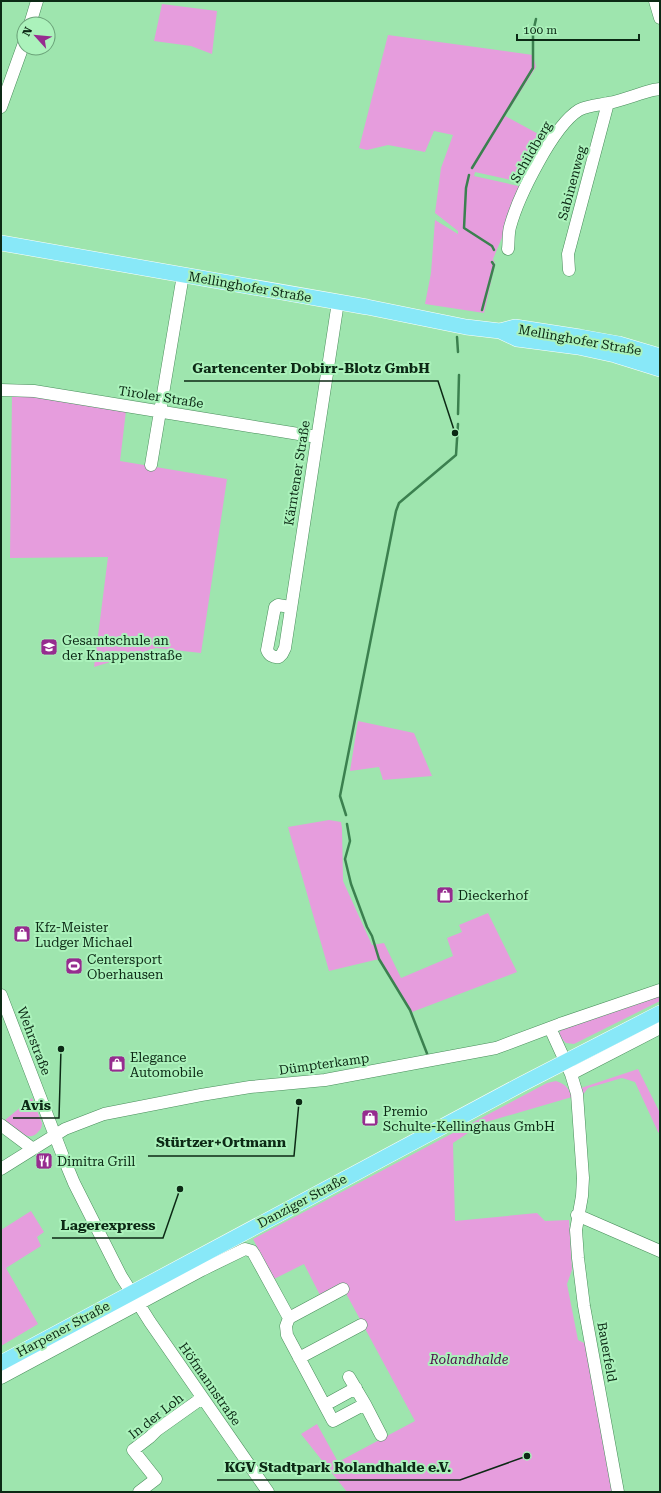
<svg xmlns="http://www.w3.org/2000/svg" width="661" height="1493" font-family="'Roboto Serif',serif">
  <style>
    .green { fill: #e69ddd }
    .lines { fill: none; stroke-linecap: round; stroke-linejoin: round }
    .stream { stroke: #3b804f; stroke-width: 2.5 }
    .minor-casing { stroke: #498d5b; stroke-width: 13 }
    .major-casing { stroke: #fff; stroke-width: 16 }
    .minor { stroke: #fff; stroke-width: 12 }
    .major { stroke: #88e8f8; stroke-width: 15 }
    .labels { text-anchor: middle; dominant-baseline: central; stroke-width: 4; stroke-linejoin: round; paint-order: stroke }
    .street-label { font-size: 13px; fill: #0c2915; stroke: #abf2bb }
    .poi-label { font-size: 13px; fill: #0c2915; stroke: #abf2bb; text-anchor: start }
    .park-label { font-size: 13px; font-style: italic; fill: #4f0b4b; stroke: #abf2bb }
    .leader { fill: none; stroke: #0c2915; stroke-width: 1.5 }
    .callout-dot { fill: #0c2915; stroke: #abf2bb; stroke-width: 1.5 }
    .callout-label { font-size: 14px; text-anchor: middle; font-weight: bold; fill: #0c2915; stroke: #abf2bb; stroke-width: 4; stroke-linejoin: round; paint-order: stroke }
  </style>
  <rect width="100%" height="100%" fill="#9ee5ae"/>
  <!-- green -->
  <path class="green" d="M162 4 217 11 212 54 191 46 154 41Z
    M388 35 533 55 536 67 505 116 542 136 516 181 475 172 474 176 523 187 493 259 495 264 484 313 425 304 431 273 435 220 458 234V231L435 213 441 168 453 135 434 131 425 152 388 145 367 150 359 148Z
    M12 395H21L126 411 120 461 227 479 201 653 156 648 94 667 108 557 10 558Z
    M358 721 414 733 432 776 383 780 379 767 350 771Z
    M329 820 341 822 342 828 343 881 372 945 384 943 401 978 453 956 447 938 462 932 459 925 488 913 517 972 412 1012 379 959 329 971 288 827Z
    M660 995V1001L574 1044 566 1043 558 1035 561 1030Z
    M638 1069 660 1113V1133L658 1132 635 1082 622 1078 588 1088 582 1096 581 1088Z
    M556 1081C565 1084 569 1088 572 1097L483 1123 453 1143 455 1221 537 1213 545 1221 569 1220 572 1270 567 1284 578 1340 586 1344 613 1492H347L301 1434 317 1424 338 1462 415 1421 342 1286 321 1297 304 1264 274 1279 253 1239 547 1083Z
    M32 1098 42 1123C42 1127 41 1129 38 1132 28 1144 14 1127 5 1120Z
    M31 1211 44 1232 37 1237 41 1246 6 1268 38 1324 1 1346V1230Z"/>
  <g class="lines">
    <!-- stream -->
    <path class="stream" d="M472 168 533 68V32L536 19
      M469 175 466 188 464 228 492 246 494 250
      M482 310 494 265 492 262
      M457 337 458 352
      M458 414 459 375
      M346 815 340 796 396 511 399 503 456 455 458 424
      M347 824 350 841 345 859 351 884 367 927 372 936 379 959 410 1010 428 1056"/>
    <!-- minor casing -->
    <g class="minor-casing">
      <path id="minor" d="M655 1 660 18
        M30 24 37 1
        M1 107 24 43
        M508 249C509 242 508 234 510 227 518 197 553 126 579 110 589 105 599 105 609 103 623 100 638 94 653 90L660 89
        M569 270 568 254 608 103
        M1 390 34 391 317 437
        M151 465 183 275
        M290 607 278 605 275 607 267 650C269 655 273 658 279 657L282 654 285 648 338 302
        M1 995 64 1159 74 1183 121 1276 150 1322 268 1492
        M550 1028 571 1074 577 1094 583 1178 582 1196 576 1230 578 1258 584 1306 618 1492
        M571 1074 660 1028
        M1 1125 33 1149
        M1 1169 65 1129 104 1114 201 1095 250 1087 325 1080 496 1048 560 1024 660 990
        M577 1215 660 1251
        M289 1318 343 1289
        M299 1358 361 1325
        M1 1378 202 1270 245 1249 252 1251 254 1254 289 1318 286 1326 287 1335 333 1421 365 1404 349 1377
        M365 1404 381 1435
        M325 1405 356 1388
        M139 1492 156 1479 133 1450 150 1437 157 1430 202 1398"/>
    </g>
    <!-- major casing -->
    <g class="major-casing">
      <path id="major" d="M1 243 367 307 466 327 500 331 517 339 578 347 615 355 660 369
        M500 331 515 327 580 337 619 344 660 356
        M1 1363 522 1084 660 1013"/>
    </g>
    <!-- minor -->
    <use href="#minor" class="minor"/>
    <!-- major -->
    <use href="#major" class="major"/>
  </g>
  <!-- icons -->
  <defs>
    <g id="school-square" transform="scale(0.9)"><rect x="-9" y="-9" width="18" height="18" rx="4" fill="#962c8f" stroke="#abf2bb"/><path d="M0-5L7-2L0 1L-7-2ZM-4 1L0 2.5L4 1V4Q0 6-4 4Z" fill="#fff"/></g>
    <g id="shop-square" transform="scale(0.9)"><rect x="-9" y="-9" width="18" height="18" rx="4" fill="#962c8f" stroke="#abf2bb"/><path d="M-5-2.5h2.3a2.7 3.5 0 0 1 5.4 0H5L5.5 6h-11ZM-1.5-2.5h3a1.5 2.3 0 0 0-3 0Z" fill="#fff"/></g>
    <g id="stadium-square" transform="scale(0.9)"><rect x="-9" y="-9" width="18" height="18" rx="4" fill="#962c8f" stroke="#abf2bb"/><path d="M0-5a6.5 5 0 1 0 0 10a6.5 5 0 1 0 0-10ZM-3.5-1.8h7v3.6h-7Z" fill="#fff"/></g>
    <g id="restaurant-square" transform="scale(0.9)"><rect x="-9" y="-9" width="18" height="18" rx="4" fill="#962c8f" stroke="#abf2bb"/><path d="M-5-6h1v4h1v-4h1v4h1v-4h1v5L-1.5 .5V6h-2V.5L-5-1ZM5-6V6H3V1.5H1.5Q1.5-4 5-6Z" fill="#fff"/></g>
  </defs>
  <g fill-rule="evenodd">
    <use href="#school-square" x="49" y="647"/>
    <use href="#shop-square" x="445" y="895"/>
    <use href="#shop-square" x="22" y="934"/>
    <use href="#stadium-square" x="74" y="966"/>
    <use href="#shop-square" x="117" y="1064"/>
    <use href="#shop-square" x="370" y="1118"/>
    <use href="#restaurant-square" x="44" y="1161"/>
  </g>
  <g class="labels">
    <!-- street labels -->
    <g class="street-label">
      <text transform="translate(531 152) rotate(-60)">Schildberg</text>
      <text transform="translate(572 183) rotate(-75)">Sabinenweg</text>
      <text transform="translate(250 287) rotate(10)">Mellinghofer Straße</text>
      <text transform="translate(580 340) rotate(10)">Mellinghofer Straße</text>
      <text transform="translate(161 397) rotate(9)">Tiroler Straße</text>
      <text transform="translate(297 473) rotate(-81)">Kärntener Straße</text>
      <text transform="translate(34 1041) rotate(69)">Wehrstraße</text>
      <text transform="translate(324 1064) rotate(-8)">Dümpterkamp</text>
      <text transform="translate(302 1201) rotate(-28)">Danziger Straße</text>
      <text transform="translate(63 1329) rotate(-28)">Harpener Straße</text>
      <text transform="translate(607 1352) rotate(80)">Bauerfeld</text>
      <text transform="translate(210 1384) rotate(55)">Höfmannstraße</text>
      <text transform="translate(156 1416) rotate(-38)">In der Loh</text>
    </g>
    <!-- poi labels -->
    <g class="poi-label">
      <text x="62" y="640">Gesamtschule an<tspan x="62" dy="15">der Knappenstraße</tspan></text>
      <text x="458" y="895">Dieckerhof</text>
      <text x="35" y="927">Kfz-Meister<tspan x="35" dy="15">Ludger Michael</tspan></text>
      <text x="87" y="959">Centersport<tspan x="87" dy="15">Oberhausen</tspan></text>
      <text x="130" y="1057">Elegance<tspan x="130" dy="15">Automobile</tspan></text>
      <text x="383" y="1111">Premio<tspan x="383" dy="15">Schulte-Kellinghaus GmbH</tspan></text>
      <text x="57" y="1161">Dimitra Grill</text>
    </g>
    <!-- park labels -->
    <g class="park-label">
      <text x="469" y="1359">Rolandhalde</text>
    </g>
  </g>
  <!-- callouts -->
  <path class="leader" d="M455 433L438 381H184M61 1049L59 1118H13M299 1102L294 1156H148M180 1189L163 1238H52M527 1456L460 1480H217"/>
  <g class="callout-dot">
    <circle cx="455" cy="433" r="4"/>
    <circle cx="61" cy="1049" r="4"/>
    <circle cx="299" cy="1102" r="4"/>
    <circle cx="180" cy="1189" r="4"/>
    <circle cx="527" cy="1456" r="4"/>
  </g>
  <g class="callout-label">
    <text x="311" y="373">Gartencenter Dobirr-Blotz GmbH</text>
    <text x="36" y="1110">Avis</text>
    <text x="221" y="1147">Stürtzer+Ortmann</text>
    <text x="108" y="1230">Lagerexpress</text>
    <text x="338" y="1472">KGV Stadtpark Rolandhalde e.V.</text>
  </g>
  <!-- border -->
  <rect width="661" height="1493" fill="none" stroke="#0c2915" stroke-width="4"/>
  <!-- north arrow -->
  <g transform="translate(36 36) rotate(297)"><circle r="19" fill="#abf2bb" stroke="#6ba279"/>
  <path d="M0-3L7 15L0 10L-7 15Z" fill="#962c8f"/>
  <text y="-6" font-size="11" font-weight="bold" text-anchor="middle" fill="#0c2915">N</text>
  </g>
  <!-- scale -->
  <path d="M517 34v6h122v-6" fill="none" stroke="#0c2915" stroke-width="2"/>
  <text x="523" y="34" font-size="12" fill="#0c2915" stroke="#abf2bb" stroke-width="3" paint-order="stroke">100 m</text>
</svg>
